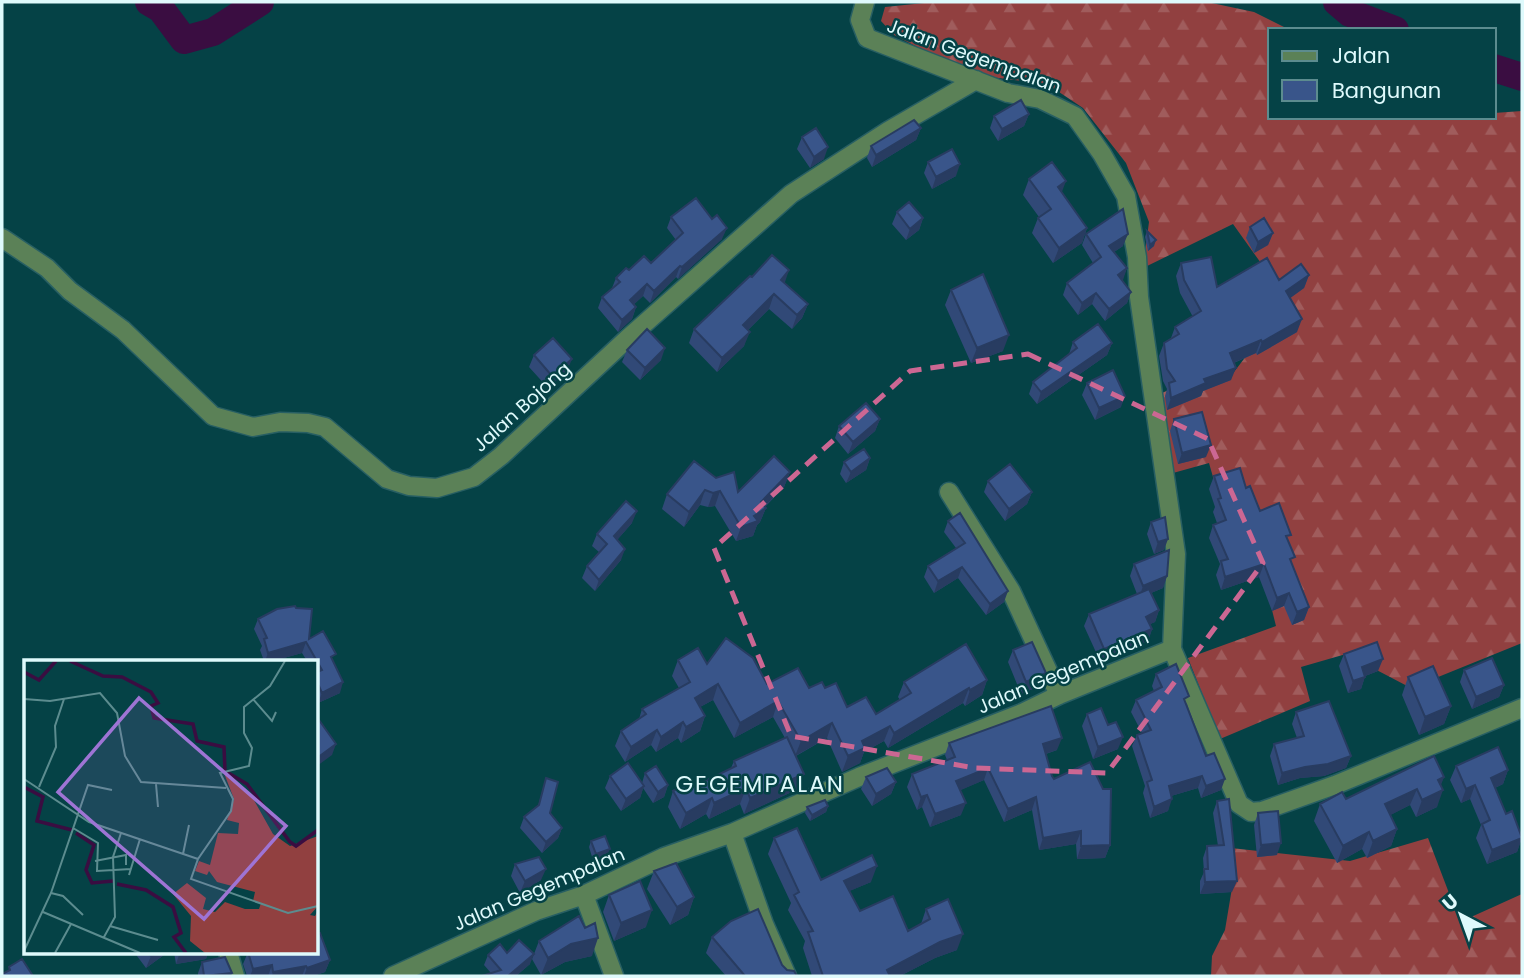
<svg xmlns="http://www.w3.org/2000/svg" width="1524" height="978" font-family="Poppins,sans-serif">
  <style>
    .forest { fill: url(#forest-firs) }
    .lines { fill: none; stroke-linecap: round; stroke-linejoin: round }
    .river { stroke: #3a0d41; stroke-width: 28 }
    .minor-casing { stroke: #285f63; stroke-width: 21 }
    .minor { stroke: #5b8157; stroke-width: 18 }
    .wall { fill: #314977 }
    .shaded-wall { fill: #283c61 }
    .building { fill: #39558a; stroke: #283c61; stroke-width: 2 }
    .marked { fill: none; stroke: #cc6793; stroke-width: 5; stroke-dasharray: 14 9; stroke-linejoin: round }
    .labels { text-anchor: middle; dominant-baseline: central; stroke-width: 5; stroke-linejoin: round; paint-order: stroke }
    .street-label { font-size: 19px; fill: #dffafc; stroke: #054246 }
    .quarter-label { font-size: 23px; letter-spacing: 2px; fill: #dffafc; stroke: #054246 }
    .inset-river { fill: none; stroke: #3a0d41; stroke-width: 3.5 }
    .inset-road { fill: none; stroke: #5c8c8f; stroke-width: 2 }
    .view { fill: #9e74d4; fill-opacity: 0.15; stroke: #9e74d4; stroke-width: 3.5 }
    .inset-edge { fill: none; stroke: #dffafc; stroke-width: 3.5 }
  </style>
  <defs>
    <pattern id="forest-firs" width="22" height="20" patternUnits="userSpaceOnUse" patternTransform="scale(1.75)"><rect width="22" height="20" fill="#914040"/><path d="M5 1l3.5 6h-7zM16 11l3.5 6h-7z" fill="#a05c5c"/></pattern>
  </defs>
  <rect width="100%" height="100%" fill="#054246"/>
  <!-- forest -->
  <path class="forest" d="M934 2H1207L1254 12 1290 30H1270V117H1494V113L1522 111V643L1411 688 1346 654 1301 667 1310 701 1220 739 1188 658 1276 626 1259 558 1223 512 1209 463 1173 473 1162 393 1204 374 1209 383 1234 372 1288 301 1233 224 1143 268 1149 222 1126 163 1083 108 1047 84 983 76 927 52 894 35 881 21 885 7Z
    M1428 838 1460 922 1522 894V976H1211L1212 956 1225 930 1234 876 1231 848 1350 861Z"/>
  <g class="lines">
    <!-- river -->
    <path class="river" d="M149 2 161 9 184 40 213 32 260 2
      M1337 2 1350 13 1395 30
      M1494 68 1522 77"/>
    <!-- minor casing -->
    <g class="minor-casing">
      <path id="minor" d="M865 2 860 20 867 38 1008 93 1040 99 1075 116 1102 154 1126 196 1137 257 1139 297 1176 554 1172 649 1239 804 1251 812 1262 811 1335 785 1522 708
        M2 238 47 268 70 291 123 330 213 416 253 427 280 422 308 423 325 427 387 479 409 486 437 488 474 477 501 456 627 339 791 194 888 131 976 80
        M949 492 1011 591 1059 695
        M732 833 764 924 787 976
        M584 895 614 976
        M228 952 235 976
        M393 976 536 911 584 895 664 857 732 833 859 777 1022 713 1059 695 1172 649"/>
    </g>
    <!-- minor -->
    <use href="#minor" class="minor"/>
  </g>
  <!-- wall -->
  <path class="wall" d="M1029 114 1024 126 998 141 990 128 994 116Z
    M921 128 916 140 872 167 867 158 871 146Z
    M802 137 824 159 810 168 797 149Z
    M928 162 956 176 932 189 924 173Z
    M1029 179 1062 192 1087 228 1082 243 1053 263 1032 233 1038 218 1039 217 1023 195Z
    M897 212 923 218 919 230 906 240 892 224Z
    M671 217 722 239 678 279 676 277 650 303 643 296 634 304 636 307 632 319 618 332 598 308 602 297 612 288 616 278 629 270 651 263 676 240 667 228Z
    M1250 227 1273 233 1268 245 1254 253 1246 238Z
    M1147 231 1154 246 1148 251 1145 237Z
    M1086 234 1123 246 1114 252 1127 268 1122 280 1131 292 1127 303 1105 321 1092 304 1078 315 1063 295 1067 283 1093 263 1082 245Z
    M1181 263 1217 287 1309 275 1304 288 1290 298 1297 332 1257 355 1256 353 1234 363 1231 380 1203 391 1201 396 1167 410 1165 396 1167 389 1163 381 1159 356 1164 343 1171 338 1175 327 1193 317 1180 293 1176 276Z
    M752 277 785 283 808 304 802 318 792 329 769 309 748 330 744 346 717 372 689 343 694 329Z
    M951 290 1003 351 971 363 945 305Z
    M1073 342 1112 343 1107 355 1037 404 1029 394 1033 382 1069 354Z
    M627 350 661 360 640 380 622 362Z
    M534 355 567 371 548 388 529 367Z
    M1087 383 1121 407 1095 420 1082 395Z
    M880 419 875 431 848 454 835 438 839 426Z
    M1174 419 1206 457 1178 464 1170 431Z
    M870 458 866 470 846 483 840 474 844 462Z
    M790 472 784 487 765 507 766 508 760 522 757 525 753 536 736 541 715 506 708 507 700 505 684 527 662 509 667 494 716 478 738 492Z
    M1214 476 1246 488 1260 511 1288 542 1292 564 1309 607 1304 620 1292 625 1284 606 1272 611 1259 577 1221 590 1216 575 1220 564 1209 538 1213 525 1217 523 1213 512 1215 507 1209 489Z
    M988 481 1032 492 1027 504 1005 521 984 492Z
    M960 513 1004 602 986 615 958 578 934 593 924 577 928 566 956 548 944 532 948 521Z
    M1151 522 1164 550 1154 554 1147 534Z
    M632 523 617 540 621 560 595 591 582 578 587 566 599 552 592 546 597 534Z
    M1134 564 1167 576 1163 588 1151 593 1159 610 1155 622 1150 624 1152 629 1148 641 1100 661 1084 626 1089 614 1137 594 1130 576Z
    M258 619 309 639 333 661 340 693 318 703 317 701V661H307L302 653 273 661H264L260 650 262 646 254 629Z
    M1013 650 1046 673 1042 685 1021 694 1008 662Z
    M1344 654 1378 671 1365 676 1361 689 1348 693 1339 666Z
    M678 660 707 664 767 684 825 688 847 707 876 714 900 700 898 697 904 682 987 680 982 695 965 706 963 703 888 748 884 741 864 752 860 763 842 772 827 738 796 756 798 789 744 814 740 804 709 819 706 814 680 829 668 807 673 791 691 788 731 768 734 761 785 738 773 717 734 738 713 700 700 707 705 716 700 731 681 743 678 738 656 752 651 745 625 762 615 746 621 731 639 719 642 709 679 688 672 676Z
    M1464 670 1504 685 1499 697 1472 709 1460 682Z
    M1156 674 1187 704 1206 756 1221 790 1201 798 1198 788 1171 796 1168 811 1150 818 1143 793 1145 786 1132 746 1137 735 1142 733 1131 712 1136 700 1154 691 1152 686Z
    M1408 677 1451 706 1444 724 1419 735 1402 695Z
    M1296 712 1351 756 1346 768 1324 776 1300 778 1278 785 1270 756 1274 744 1297 738 1292 724Z
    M1087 714 1118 749 1093 759 1082 726Z
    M949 743 1057 750 1046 754 1052 776 1110 845 1105 858 1077 859 1076 844 1039 850 1032 810 1004 822 984 780 960 790 961 815 930 827 922 807 917 810 907 787 912 774 947 760 945 755Z
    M1456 766 1508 770 1503 784 1495 788 1506 814 1522 837 1517 852 1487 864 1476 838 1481 825 1470 799 1461 803 1450 780Z
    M645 773 668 785 664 797 653 803 643 788 640 798 621 811 605 788 610 776 642 783Z
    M866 777 896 782 891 794 872 806 861 789Z
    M1444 777 1440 785 1437 807 1416 817 1410 805 1390 815 1397 829 1391 846 1367 858 1362 849 1337 863 1314 821 1320 804Z
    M546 778 550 813 562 828 558 838 542 853 520 828 524 817 538 806Z
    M1217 801 1232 892 1200 894V881L1204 872 1203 858 1207 846H1218L1213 813Z
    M828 806 826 812 810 821 805 813 807 807Z
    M1258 813 1277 855 1257 857 1254 825Z
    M774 838 821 880 871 882 849 891 860 911 908 931 921 924 926 909 957 950 935 958 900 976H812L803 948 805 941 788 910 791 903 768 854Z
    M591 841 607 855 593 860 589 847Z
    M515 864 541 880 520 893 511 876Z
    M654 871 694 897 688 915 670 925 647 889Z
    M609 895 646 927 614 941 603 912Z
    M712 937 782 965 787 970 797 976H726L706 953Z
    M539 941 592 956 565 962 541 975 532 959Z
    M134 952H168L146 968Z
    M174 952H208L206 959 176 964Z
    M248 952 330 960 325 972 313 976H247L243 964Z
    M507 953 530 964 516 976H482L491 973 484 965 488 955Z
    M202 962 232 973 231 976H198V973Z"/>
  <!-- shaded-wall -->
  <path class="shaded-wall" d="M1029 114 1024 126 998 141 1002 129Z
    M921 128 916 140 872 167 876 155Z
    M828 147 824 159 810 168 814 157Z
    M960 164 956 176 932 189 936 177Z
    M1066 181 1060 197 1058 187Z
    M923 218 919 230 906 240 910 229Z
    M727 228 722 239 678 279 682 267Z
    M1087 228 1082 243 1053 263 1059 248Z
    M1273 233 1268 245 1254 253 1258 242Z
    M1128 234 1123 246 1105 258 1109 246Z
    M1156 240 1154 246 1148 251 1150 245Z
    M680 266 676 277 650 303 654 291Z
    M1127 268 1123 280 1114 287 1118 275Z
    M789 270 784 285 781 280Z
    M1309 275 1304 288 1282 304 1286 291Z
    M647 284 643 296 626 312 630 300Z
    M1131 292 1127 303 1105 321 1109 309Z
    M1096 293 1092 304 1078 315 1082 303Z
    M774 294 769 309 738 340 743 325Z
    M808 304 802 318 792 329 797 315Z
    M636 307 632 319 618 332 622 320Z
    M1302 319 1297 332 1257 355 1262 342Z
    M750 332 744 346 717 372 722 358Z
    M1009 335 1003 351 971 363 977 348Z
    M1261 340 1256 353 1226 366 1230 353Z
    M1112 343 1107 355 1037 404 1041 392Z
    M665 348 661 360 640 380 645 368Z
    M572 359 567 371 548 388 552 376Z
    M1236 368 1231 380 1203 391 1201 396 1167 410 1171 398 1204 379Z
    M1125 396 1121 407 1095 420 1099 408Z
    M880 419 875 431 848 454 853 442Z
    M1211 445 1206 457 1178 464 1182 453Z
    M870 458 866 470 846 483 851 472Z
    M790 472 784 487 760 511 766 508 760 522 757 525 753 536 736 541 741 527 761 502Z
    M705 490 700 505 684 527 689 512Z
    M720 491 715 506 708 507 713 493Z
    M1032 492 1027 504 1005 521 1009 509Z
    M637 511 632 523 610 548 614 536Z
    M1168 539 1164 550 1154 554 1158 542Z
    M625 549 621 560 595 591 599 580Z
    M1264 564 1259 577 1221 590 1225 577Z
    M962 567 958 578 934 593 938 581Z
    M1167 576 1163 588 1139 598 1143 586Z
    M1008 591 1004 602 986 615 990 604Z
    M1289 593 1284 606 1272 611 1277 598Z
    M1309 607 1304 620 1292 625 1297 612Z
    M1159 610 1155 622 1142 628 1146 617Z
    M1152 629 1148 641 1100 661 1104 649Z
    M306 642 302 653 273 661H265L268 653Z
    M1383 659 1378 671 1358 679 1362 667Z
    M1046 673 1042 685 1021 694 1026 682Z
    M1365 677 1361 689 1348 693 1353 681Z
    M987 680 982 695 965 706 970 690Z
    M343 682 340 693 318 703 322 693Z
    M718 684 713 700 689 713 695 698Z
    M1504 685 1499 697 1472 709 1476 697Z
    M969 688 963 703 888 748 894 733Z
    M778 701 773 717 734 738 740 723Z
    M1451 706 1444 724 1419 735 1425 717Z
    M705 716 700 731 681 743 686 727Z
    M683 722 678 738 656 752 661 737Z
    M832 723 827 738 795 756 801 741Z
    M890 726 884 741 864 752 860 763 842 772 848 756 862 741Z
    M657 730 651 745 625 762 631 747Z
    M1123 737 1118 749 1093 759 1098 747Z
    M1062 738 1057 750 1039 756 1043 744Z
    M336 744 332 755 317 766V758Z
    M1351 756 1346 768 1324 776 1300 778 1278 785 1282 773Z
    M988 768 984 780 952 794 956 781Z
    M1508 770 1503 784 1486 792 1491 778Z
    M804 774 798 789 744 814 750 798Z
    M1202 776 1198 788 1164 798 1169 786Z
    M1444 777 1438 793 1443 790 1437 807 1416 817 1422 800 1438 780Z
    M1225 779 1221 790 1201 798 1206 786Z
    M896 782 891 794 872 806 876 794Z
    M668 785 664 797 653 803 658 792Z
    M1475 785 1470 799 1461 803 1466 789Z
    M644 786 640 798 621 811 626 799Z
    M746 788 740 804 709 819 714 803Z
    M1417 789 1410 805 1379 821 1385 804Z
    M927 795 922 807 917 810 921 797Z
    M1036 797 1032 810 1004 822 1008 809Z
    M712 798 706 814 680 829 686 813Z
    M1172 799 1168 811 1150 818 1154 807Z
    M966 803 961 815 930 827 935 814Z
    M828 806 826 812 810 821 812 815Z
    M562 828 558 838 542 853 546 842Z
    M1397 829 1391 846 1367 858 1373 841Z
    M1081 831 1076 844 1039 850 1043 838Z
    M1369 832 1362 849 1337 863 1343 846Z
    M1522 838 1517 852 1487 864 1492 850Z
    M1281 843 1277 855 1257 857 1261 845Z
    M1110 845 1105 858 1077 859 1081 846Z
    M610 849 607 855 593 860 596 854Z
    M877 866 871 882 838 896 844 881Z
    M546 869 541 880 520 893 525 881Z
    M1237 881 1232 892 1200 894 1205 882Z
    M694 897 688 915 670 925 677 907Z
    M652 910 646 927 614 941 621 923Z
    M963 934 957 950 935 958 900 976H884L887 970 940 942Z
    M598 938 592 956 565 962 541 975 548 958 571 944Z
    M157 952H168L146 968 151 956Z
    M180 952H208L206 959 176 964Z
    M534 954 530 964 516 976H508Z
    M330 960 325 972 313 976H304L307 968Z
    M272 965 268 976H250L253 969Z
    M306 966 302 976H272L273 972Z
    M232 973 231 976H210Z"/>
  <!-- building -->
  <path class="building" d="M1021 100 1029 114 1002 129 994 116Z
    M914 120 921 128 876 155 871 146Z
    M816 128 828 147 814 157 802 137Z
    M952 149 960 164 936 177 928 162Z
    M1052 162 1066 181 1058 187 1087 228 1059 248 1038 218 1051 209 1029 179Z
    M696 198 712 219 717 215 727 228 682 267 680 266 654 291 647 284 630 300 636 307 622 320 602 297 620 282 616 278 626 268 629 270 644 256 651 263 683 233 671 217Z
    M909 202 923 218 910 229 897 212Z
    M1123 209 1128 234 1109 246 1127 268 1118 275 1131 292 1109 309 1096 293 1082 303 1067 283 1101 257 1086 234Z
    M1264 218 1273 233 1258 242 1250 227Z
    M1147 231 1156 240 1150 245Z
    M772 255 789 270 781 280 808 304 797 315 774 294 743 325 750 332 722 358 694 329 750 276 752 277Z
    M1211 257 1217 287 1267 258 1279 280 1301 264 1309 275 1286 291 1302 319 1262 342 1261 340 1230 353 1236 368 1204 379 1206 383 1171 398 1169 383 1175 381 1167 369 1164 343 1179 334 1175 327 1201 311 1184 280 1181 263Z
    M983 274 1009 335 977 348 951 290Z
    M1098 324 1112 343 1041 392 1033 382 1077 348 1073 342Z
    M647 329 665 348 645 368 627 350Z
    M553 338 572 359 552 376 534 355Z
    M1113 370 1125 396 1099 408 1087 383Z
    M866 403 880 419 853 442 839 426Z
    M1202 412 1211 445 1182 453 1174 419Z
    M864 449 870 458 851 472 844 462Z
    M774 456 790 472 761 502 766 508 754 516 758 521 741 527 720 491 713 493 705 490 689 512 667 494 694 461 716 478 734 472 738 492Z
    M1010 464 1032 492 1009 509 988 481Z
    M1240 468 1246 488 1250 486 1260 511 1279 503 1291 535 1286 536 1295 557 1290 559 1309 607 1297 612 1289 593 1277 598 1264 564 1225 577 1221 561 1228 559 1213 525 1226 520 1218 499 1221 498 1214 476Z
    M626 501 637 511 614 536 625 549 599 580 587 566 607 544 597 534Z
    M960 513 1008 591 990 604 962 567 938 581 928 566 965 543 948 521Z
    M1165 517 1168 539 1158 542 1151 522Z
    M1169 550 1167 576 1143 586 1134 564Z
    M1149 589 1159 610 1146 617 1152 629 1104 649 1089 614Z
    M295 606 296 608 312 609 309 639 323 631 336 654 331 657 343 682 322 693 319 686 317 687V672L322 670 306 642 268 653 264 639 267 638 258 619 277 609Z
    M726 638 753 658 767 684 798 668 809 688 822 682 825 688 836 683 847 707 866 697 876 714 911 693 904 682 966 644 987 680 970 690 969 688 894 733 890 726 862 741 865 748 848 756 832 723 801 741 778 701 740 723 718 684 695 698 705 716 686 727 683 722 661 737 657 730 631 747 621 731 646 714 642 709 690 682 678 660 698 648 707 664Z
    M1032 642 1046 673 1026 682 1013 650Z
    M1377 642 1383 659 1362 667 1365 677 1353 681 1344 654Z
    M1492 658 1504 685 1476 697 1464 670Z
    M1176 664 1189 696 1184 699 1206 756 1214 753 1225 779 1206 786 1202 776 1169 786 1172 799 1154 807 1147 782 1152 780 1137 735 1151 730 1136 700 1162 687 1156 674Z
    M1433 666 1451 706 1425 717 1408 677Z
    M1329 701 1351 756 1328 764 1305 767 1282 773 1274 744 1304 736 1296 712Z
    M1051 706 1062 738 1043 744 1052 776 1054 779 1090 762 1103 789H1111L1110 845 1081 846V831L1043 838 1036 797 1008 809 988 768 956 781 966 803 935 814 927 795 921 797 912 774 955 757 949 743Z
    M1101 708 1108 725 1116 722 1123 737 1098 747 1087 714Z
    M319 720 336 744 317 758V721Z
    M787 737 804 774 750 798 746 788 714 803 712 798 686 813 673 791 688 783 691 788 736 766 734 761Z
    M1498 747 1508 770 1491 778 1506 814 1512 811 1522 838 1492 850 1482 824 1490 820 1475 785 1466 789 1456 766Z
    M1434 756 1444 777 1438 780 1443 790 1422 800 1417 789 1385 804 1397 829 1373 841 1369 832 1343 846 1320 804 1342 792 1346 799Z
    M628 763 644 786 626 799 610 776Z
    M656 766 668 785 658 792 645 773Z
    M887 768 896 782 876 794 866 777Z
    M546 778 558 782 550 813 562 828 546 842 524 817 539 805Z
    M1229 799 1237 881 1205 882 1204 869H1208L1207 846 1224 845 1217 801Z
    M825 800 828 806 812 815 807 807Z
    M1278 811 1281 843 1261 845 1258 813Z
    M797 828 821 880 872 855 877 866 844 881 860 911 893 896 908 931 930 919 926 909 948 899 963 934 940 942 887 970 890 976H823L808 932 813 931 794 895 799 892 774 838Z
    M605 836 610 849 596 854 591 841Z
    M539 857 546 869 525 881 515 864Z
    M676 863 694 897 677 907 654 871Z
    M640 881 652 910 621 923 609 895Z
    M758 909 782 965 787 970 794 971 797 976H745L712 937 731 921Z
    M579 916 585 928 595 923 598 938 571 944 548 958 539 941Z
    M320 933 330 960 307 968 306 966 273 972 272 965 253 969 248 952H317V934Z
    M519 940 534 954 508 976H482L501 970 488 955 500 944 507 953Z
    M147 952H157L151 956Z
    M225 957 232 973 204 976 202 962Z
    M22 959 33 976H2V974L10 970 9 967Z"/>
  <!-- marked area -->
  <path class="marked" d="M1028 354 1208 439 1263 563 1107 773 975 768 791 736 714 548 910 371Z"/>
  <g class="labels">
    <!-- street labels -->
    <g class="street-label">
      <text transform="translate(974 56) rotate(20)">Jalan Gegempalan</text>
      <text transform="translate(522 407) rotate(-42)">Jalan Bojong</text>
      <text transform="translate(1063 672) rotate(-23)">Jalan Gegempalan</text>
      <text transform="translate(539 889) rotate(-23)">Jalan Gegempalan</text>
    </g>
    <!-- quarter labels -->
    <g class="quarter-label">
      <text x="760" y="784">GEGEMPALAN</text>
    </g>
  </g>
  <!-- overview -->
  <g transform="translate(24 660)">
    <rect width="294" height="294" fill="#054246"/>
    <path d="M200 113 226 133 249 174 266 186 294 176V246L286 255 291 256 294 250V293H181L166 281 167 256 149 234 163 223 182 238 179 249 191 252 201 242 221 249H235L237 243 229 241 231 232 193 222 185 211 183 215 171 211 175 201 186 205 194 173 214 174 215 163 203 160 210 139Z" fill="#914040"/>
    <path class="inset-river" d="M46 1 79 16 98 17 127 32 134 43 127 46 130 58 169 64 173 81 200 87 201 111 223 124 266 182 272 186 294 170M0 12 15 20 32 1M0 127 19 137 13 161 48 170M52 173 70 185 62 210 68 223 89 221M93 224 122 230 149 247 157 273 150 277 162 293"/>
    <path class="inset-road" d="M261 1 246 26 220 47V73L228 88 225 106 196 113 209 139 207 151 174 199 167 219 264 253 294 246M0 39 26 41 76 33 93 53 101 96 117 122 202 128M229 39 248 61 252 52M0 119 65 162 174 199M132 124 134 147M15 127 32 87 31 66 40 39M49 168 74 183 73 211 107 209M159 194 165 165M71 201 102 195V205M105 215 116 179M27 233 39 236 59 255M19 252 116 293M86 266 134 280M80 277 91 257 89 197 97 173M0 291 27 233 64 125 88 130M31 293 47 264"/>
    <path class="view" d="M115 38 262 166 180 259 34 132Z"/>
    <rect width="294" height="294" class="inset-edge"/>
  </g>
  <!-- border -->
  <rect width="1524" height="978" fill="none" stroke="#dffafc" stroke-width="7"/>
  <!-- legend -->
  <rect x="1268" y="28" width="228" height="91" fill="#054246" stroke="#5c8c8f" stroke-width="2"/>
  <rect x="1282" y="51" width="35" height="10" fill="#5b8157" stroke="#5c8c8f" stroke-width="2"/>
  <text x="1332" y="63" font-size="21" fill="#dffafc">Jalan</text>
  <rect x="1282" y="80" width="35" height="21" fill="#39558a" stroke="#5c8c8f" stroke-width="2"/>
  <text x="1332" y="98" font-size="21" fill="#dffafc">Bangunan</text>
  <!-- north arrow -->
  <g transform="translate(1461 915) rotate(319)" stroke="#054246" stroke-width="5" paint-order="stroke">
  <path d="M0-5L12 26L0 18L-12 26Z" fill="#dffafc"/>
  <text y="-10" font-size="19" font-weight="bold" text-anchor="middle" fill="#dffafc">U</text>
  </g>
</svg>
